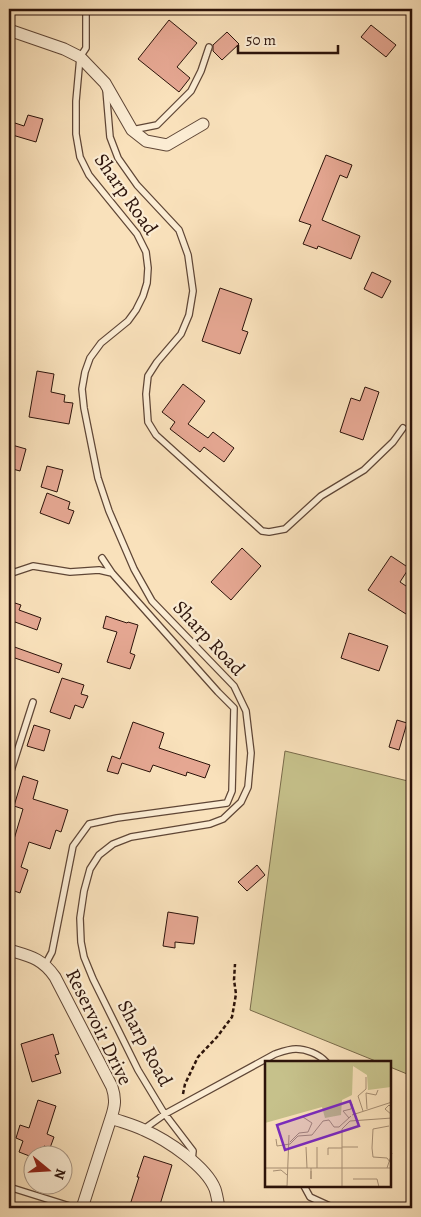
<svg xmlns="http://www.w3.org/2000/svg" width="421" height="1217" font-family="Alegreya,serif">
  <style>
    .green { fill: #c6c18b; stroke: #796a4a }
    .building { fill: #e5a792; stroke: #2c130a }
    .lines { fill: none; stroke-linecap: round; stroke-linejoin: round }
    .lane-casing { stroke: #5f4636; stroke-width: 8 }
    .street-casing { stroke: #5f4636; stroke-width: 13 }
    .path { stroke: #2c130a; stroke-width: 2.5; stroke-dasharray: 4 2.5; stroke-linecap: butt }
    .lane { stroke: #fbecd3; stroke-width: 5.5 }
    .street { stroke: #fbecd3; stroke-width: 11 }
    .labels { text-anchor: middle; dominant-baseline: central; stroke-width: 4.5; stroke-linejoin: round; paint-order: stroke }
    .street-label { font-size: 20px; fill: #2c130a; stroke: #fbecd3 }
    .inset-road { fill: none; stroke: #a78f74; stroke-width: 1 }
    .view { fill: #7b2cbf; fill-opacity: 0.15; stroke: #7b2cbf; stroke-width: 2.5 }
    .inset-edge { fill: none; stroke: #2c130a; stroke-width: 2.5 }
  </style>
  <rect width="100%" height="100%" fill="#f9e1bb"/>
  <filter id="stains"><feTurbulence type="fractalNoise" baseFrequency=".004" numOctaves="4"/><feColorMatrix values="0 0 0 0 .2 0 0 0 0 .09 0 0 0 0 .02 0 0 0 .5 -.17"/></filter>
  <radialGradient id="worn" r=".72"><stop offset=".6" stop-color="#630" stop-opacity="0"/><stop offset="1" stop-color="#630" stop-opacity=".3"/></radialGradient>
  <!-- green -->
  <path class="green" d="M285 751 412 782V1076L390 1067V1062H378L250 1010Z"/>
  <!-- building -->
  <path class="building" d="M169 20 197 43 177 67 190 78 179 92 138 59Z
    M371 25 396 45 386 57 361 37Z
    M227 32 239 44 222 60 213 51V45Z
    M28 115 43 119 36 142 9 134V121L24 126Z
    M326 155 352 165 347 178 340 175 322 220 360 236 351 259 318 246 317 249 303 244 311 225 299 221Z
    M372 272 391 281 382 298 364 289Z
    M220 288 252 299 242 330 248 332 240 354 202 341Z
    M37 371 54 374 51 392 65 395 64 402 73 403 69 424 29 417Z
    M183 384 205 401 188 424 208 438 213 432 234 448 224 462 204 447 200 452 170 429 175 422 162 412Z
    M365 387 379 392 363 440 340 432 351 398 360 401Z
    M12 445 26 449 20 471 9 468V456Z
    M47 466 63 470 57 492 41 487Z
    M47 493 70 502 68 509 74 511 69 524 40 513Z
    M242 548 261 566 231 600 211 582Z
    M391 556 409 568 400 582 412 590V605L406 614 368 590Z
    M9 601 21 605 19 610 41 618 37 630 15 622 10 635H9Z
    M106 616 127 623 128 622 138 625 130 653 135 655 130 669 107 662 117 632 103 628Z
    M349 633 388 646 379 671 341 658Z
    M9 645 62 664 59 673 9 656Z
    M62 678 84 685 81 694 88 696 83 708 75 705 70 719 50 712Z
    M397 720 407 723 399 750 389 747Z
    M133 722 164 733 159 748 210 765 205 778 187 772 186 776 153 765 150 772 122 763 118 774 107 771 112 756 120 759Z
    M34 725 50 730 44 751 27 746Z
    M23 776 38 781 33 799 68 810 61 832 56 830 50 849 29 842 21 867 28 870 20 893 9 889V856L23 809 14 806Z
    M257 865 265 875 247 891 238 882Z
    M168 912 198 917 194 944 175 942V948L163 946Z
    M53 1034 59 1054 55 1055 61 1073 32 1082 21 1044Z
    M38 1100 56 1106 47 1134 54 1137 50 1148 44 1146 41 1154H32V1157L19 1152 23 1141 16 1138 20 1125 29 1128Z
    M144 1156 172 1165 159 1208H129L139 1177H137Z"/>
  <g class="lines">
    <!-- lane casing -->
    <g class="lane-casing">
      <path id="lane" d="M86 9V48L80 57 76 101V134L80 157 89 175 137 234 146 252 148 268 147 283 143 296 136 310 128 321 101 343 90 358 85 372 82 389 84 408 98 478 109 511 134 569 152 601 234 686 246 711 251 753 248 787 241 802 223 819 210 824 131 837 113 844 99 855 90 869 84 891 80 918 81 942 84 957 93 979 138 1070 164 1113 193 1151 192 1160
        M106 90 110 137 118 158 137 185 179 230 188 255 193 291 189 315 181 334 157 362 148 376 146 394 148 422 156 435 262 531 269 532 285 529 321 496 364 470 393 442 403 428
        M132 130 157 125 191 91 201 71 209 47
        M102 558 112 573
        M9 574 33 566 70 572 99 570 112 573 218 692 234 708 232 791 227 803 117 818 89 824 73 846 52 952 45 965
        M9 777 33 702
        M144 1129 165 1114 275 1054C281 1052 289 1049 296 1049 306 1049 319 1054 326 1062
        M304 1186 310 1197 334 1208
        M9 1187 76 1208"/>
    </g>
    <!-- street casing -->
    <g class="street-casing">
      <path id="street" d="M9 30 64 49 80 57 105 83 132 130 146 141 167 145 203 124
        M9 950C29 956 42 958 55 977L112 1087C116 1099 115 1106 111 1118L82 1208
        M111 1118C122 1122 134 1125 144 1130 167 1140 206 1166 215 1189 217 1195 218 1202 219 1208"/>
    </g>
    <!-- path -->
    <path class="path" d="M183 1094 185 1084 198 1057 217 1037 232 1017 236 994 234 980 235 964"/>
    <!-- lane -->
    <use href="#lane" class="lane"/>
    <!-- street -->
    <use href="#street" class="street"/>
  </g>
  <g class="labels">
    <!-- street labels -->
    <g class="street-label">
      <text transform="translate(126 194) rotate(55)">Sharp Road</text>
      <text transform="translate(209 638) rotate(47)">Sharp Road</text>
      <text transform="translate(99 1027) rotate(64)">Reservoir Drive</text>
      <text transform="translate(145 1043) rotate(62)">Sharp Road</text>
    </g>
  </g>
  <!-- overview -->
  <g transform="translate(265 1061)">
    <rect width="126" height="126" fill="#f9e1bb"/>
    <path d="M0 0H126V26L103 29 102 14 88 5 87 34 77 39 76 54 60 57 57 46 0 62Z" fill="#c6c18b"/>
    <path class="inset-road" d="M127 47 124 44 120 48 127 54M102 48 101 32 111 34 113 29M98 50 93 35 101 28V16M87 54 127 41M84 57 78 50 86 48 87 43M85 60 127 57M124 65 108 68 107 87 108 96 122 97 125 101M11 78 12 85 25 83 33 75 47 74 58 60 64 59 69 66H74L86 55M25 81 34 72 43 71 47 62 38 56M41 86 42 107M52 86V107M77 86H93M63 94V87H77M0 107H127M46 107V118V110M122 107 127 92M8 110 16 109 22 114M88 118H112L114 126M0 125H22M22 126 24 74M77 126V68L85 60"/>
    <path class="view" d="M85 40 94 65 20 89 12 64Z"/>
    <rect width="126" height="126" class="inset-edge"/>
  </g>
  <!-- margin -->
  <rect width="421" height="1217" fill="none" stroke="#f9e1bb" stroke-width="30"/>
  <rect x="10" y="10" width="401" height="1197" fill="none" stroke="#2c130a" stroke-width="2.5"/>
  <rect x="15" y="15" width="391" height="1187" fill="none" stroke="#2c130a"/>
  <!-- north arrow -->
  <g transform="translate(48 1170) rotate(108)"><circle r="24" fill="#fbecd3" stroke="#a89583"/>
  <path d="M0-4L9 19L0 12L-9 19Z" fill="#8f2418"/>
  <text y="-8" font-size="14" font-weight="bold" text-anchor="middle" fill="#2c130a">N</text>
  </g>
  <!-- scale -->
  <path d="M238 45v8h100v-8" fill="none" stroke="#2c130a" stroke-width="2.5"/>
  <text x="246" y="45" font-size="15" fill="#2c130a" stroke="#fbecd3" stroke-width="4" paint-order="stroke">50 m</text>
  <rect width="100%" height="100%" filter="url(#stains)"/>
  <rect width="100%" height="100%" fill="url(#worn)"/>
</svg>
